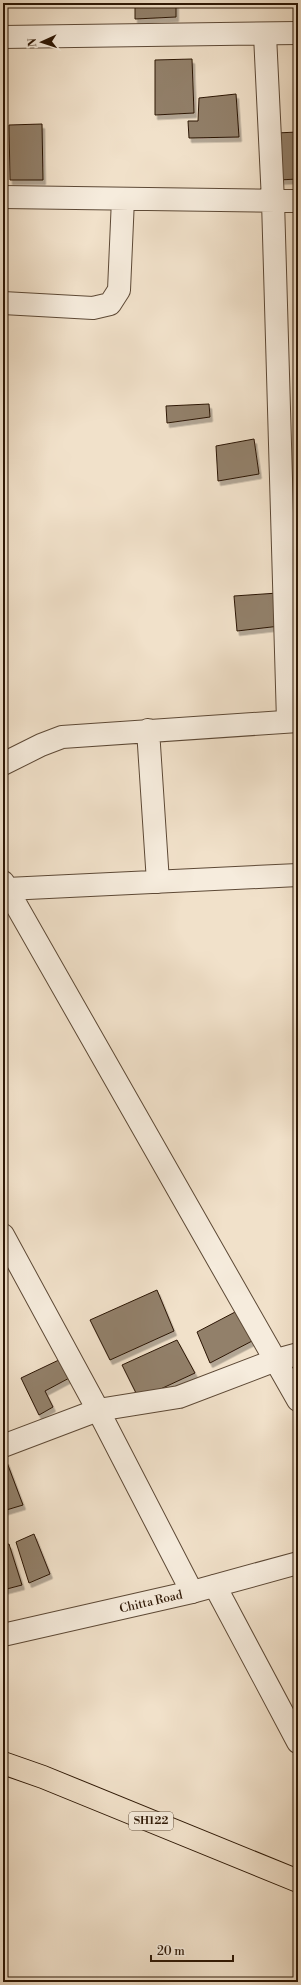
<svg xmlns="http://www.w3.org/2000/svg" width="301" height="1985" font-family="'Libre Bodoni',serif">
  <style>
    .building { fill: #92806b; stroke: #2c1604; filter: url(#shadow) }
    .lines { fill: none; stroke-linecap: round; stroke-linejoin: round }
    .minor-casing { stroke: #5d4936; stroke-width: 24 }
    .tertiary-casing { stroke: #5d4936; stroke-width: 24 }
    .primary-casing { stroke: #2c1604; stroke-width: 24 }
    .minor { stroke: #f6ecdd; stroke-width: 22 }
    .tertiary { stroke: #f6ecdd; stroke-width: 22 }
    .primary { stroke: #f1e1ca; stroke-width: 22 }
    .labels { text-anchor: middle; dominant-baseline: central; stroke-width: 3; stroke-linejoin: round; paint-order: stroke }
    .shield { fill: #f6ecdd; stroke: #695645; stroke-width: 1 }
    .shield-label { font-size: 11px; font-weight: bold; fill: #2c1604 }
    .street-label { font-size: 12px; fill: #2c1604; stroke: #f6ecdd }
  </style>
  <defs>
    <filter id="shadow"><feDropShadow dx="2.5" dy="4.5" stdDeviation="0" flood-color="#0004"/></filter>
  </defs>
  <rect width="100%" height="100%" fill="#f1e1ca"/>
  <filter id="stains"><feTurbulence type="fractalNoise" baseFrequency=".005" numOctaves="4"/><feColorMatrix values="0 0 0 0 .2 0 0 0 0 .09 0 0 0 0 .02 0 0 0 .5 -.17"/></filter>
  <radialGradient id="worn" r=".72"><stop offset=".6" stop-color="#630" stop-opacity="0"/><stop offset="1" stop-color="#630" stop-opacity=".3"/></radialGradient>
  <!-- building -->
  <path class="building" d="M135 3H176V17L135 19Z
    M192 59 194 113 155 115V60Z
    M236 94 239 137 189 138 188 121H198L199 98Z
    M42 124 43 180H10L9 125Z
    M298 132V179L278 180 276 133Z
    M209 404 210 417 167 423 166 406Z
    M254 439 259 474 218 481 216 446Z
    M278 593 280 626 237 631 234 596Z
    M157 1290 174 1331 110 1360 90 1320Z
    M237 1311 254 1340 210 1363 197 1332Z
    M177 1340 195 1373 139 1399 122 1365Z
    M63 1358 73 1376 45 1391 53 1407 39 1415 21 1378Z
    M6 1460 23 1505 3 1511V1461Z
    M34 1534 50 1574 29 1583 16 1542Z
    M9 1544 22 1585 3 1590V1545Z"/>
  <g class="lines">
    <!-- minor casing -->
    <g class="minor-casing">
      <path id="minor" d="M265 35 273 201 288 721
        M3 37 298 33
        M3 197 298 201
        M3 303 93 308 110 304 119 290 123 199
        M148 730 158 882
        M3 764 41 745 62 737 298 721
        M3 882 298 1400
        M7 889 298 875
        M3 1235 98 1410 192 1592
        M3 1446 98 1410 179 1397 276 1360 298 1354
        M215 1586 298 1742"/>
    </g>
    <!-- tertiary casing -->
    <g class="tertiary-casing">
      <path id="tertiary" d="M3 1635 192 1592 298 1563"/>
    </g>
    <!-- primary casing -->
    <g class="primary-casing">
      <path id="primary" d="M3 1763 43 1777 298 1881"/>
    </g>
    <!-- minor -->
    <use href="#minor" class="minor"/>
    <!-- tertiary -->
    <use href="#tertiary" class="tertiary"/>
    <!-- primary -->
    <use href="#primary" class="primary"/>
  </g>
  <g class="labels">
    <!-- shield labels -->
    <rect class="shield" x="129" y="1812" width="44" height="18" rx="3"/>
    <g class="shield-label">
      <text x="151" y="1821">SH122</text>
    </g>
    <!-- street labels -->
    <g class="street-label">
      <text transform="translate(151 1602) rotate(-13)">Chitta Road</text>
    </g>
  </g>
  <!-- margin -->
  <rect width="301" height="1985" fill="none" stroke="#f1e1ca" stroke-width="16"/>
  <rect x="4" y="4" width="293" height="1977" fill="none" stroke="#2c1604" stroke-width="2"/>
  <rect x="8" y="8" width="285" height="1969" fill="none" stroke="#2c1604"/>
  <!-- north arrow -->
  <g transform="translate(42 42) rotate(267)" stroke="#f6ecdd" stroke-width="3" paint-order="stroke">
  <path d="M0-3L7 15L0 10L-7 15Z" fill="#2c1604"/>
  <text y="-6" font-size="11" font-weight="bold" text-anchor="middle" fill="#2c1604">N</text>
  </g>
  <!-- scale -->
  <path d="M151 1955v6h82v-6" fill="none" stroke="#2c1604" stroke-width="2"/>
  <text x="157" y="1955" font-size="12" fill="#2c1604" stroke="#f6ecdd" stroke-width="3" paint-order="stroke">20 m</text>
  <rect width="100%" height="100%" filter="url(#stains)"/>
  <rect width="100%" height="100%" fill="url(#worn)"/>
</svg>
